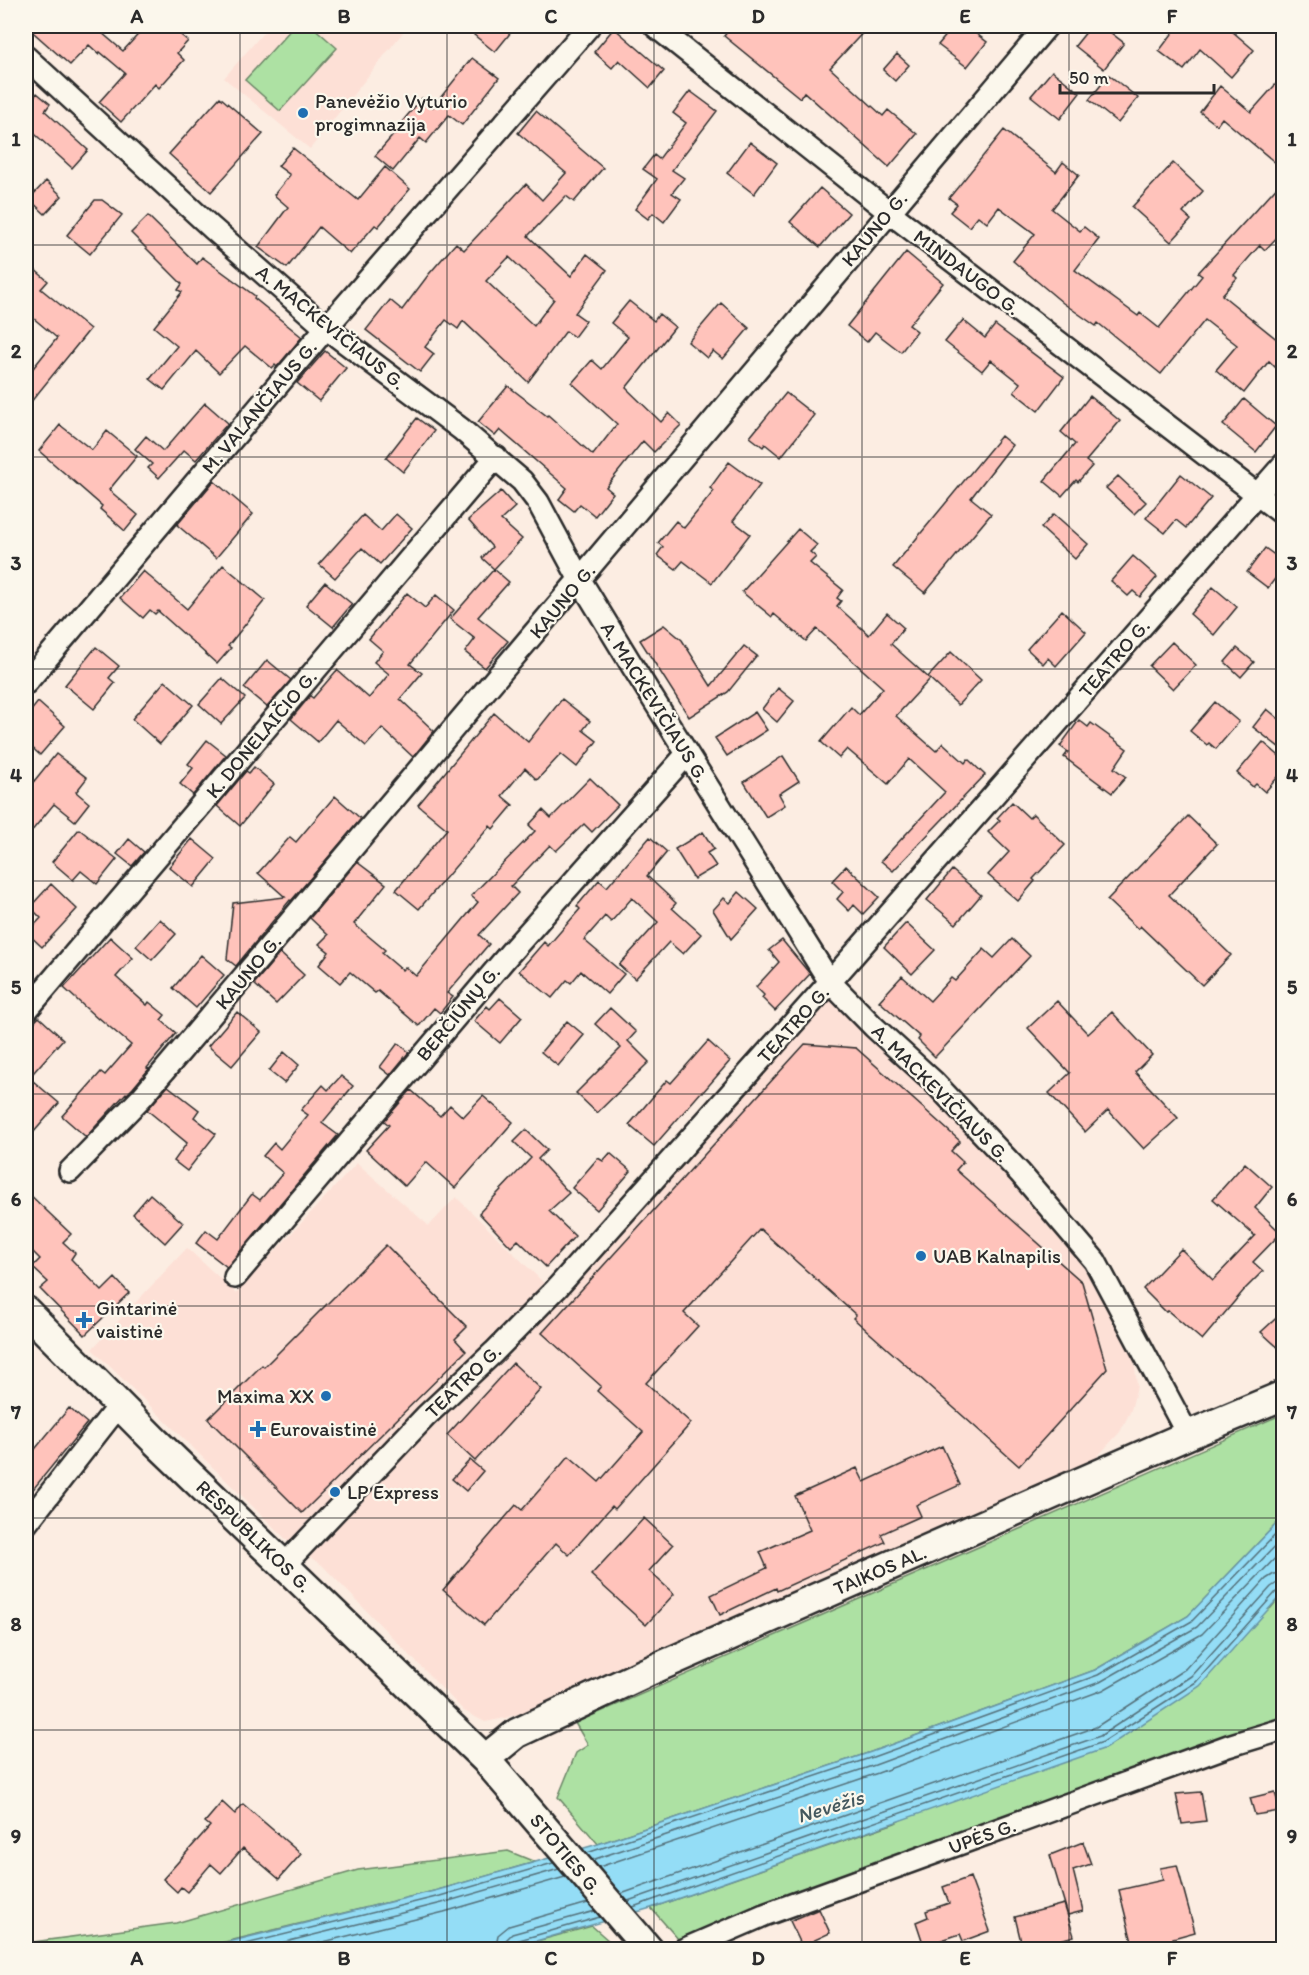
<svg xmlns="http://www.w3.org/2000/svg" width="1309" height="1975" font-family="Itim,sans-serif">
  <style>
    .built { fill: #fde0d6 }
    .green { fill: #ade1a3; stroke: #6c8667; stroke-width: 1.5 }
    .water { fill: #94ddf6; stroke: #6a96a5; stroke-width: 1.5 }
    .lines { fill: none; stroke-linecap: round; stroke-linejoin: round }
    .shore { stroke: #55727c; stroke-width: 1.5 }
    .building { fill: #ffc3bb; stroke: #2b2b2b; stroke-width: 1.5; fill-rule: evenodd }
    .street-casing { stroke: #2b2b2b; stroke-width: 26 }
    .secondary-casing { stroke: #2b2b2b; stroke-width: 33 }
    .street { stroke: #fbf7ec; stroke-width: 21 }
    .secondary { stroke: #fbf7ec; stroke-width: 28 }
    .grid { fill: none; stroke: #2b2b2b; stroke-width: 1.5; stroke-opacity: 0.55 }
    .poi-dot { fill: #1f6fb2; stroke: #fbf7ec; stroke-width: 2 }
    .labels { text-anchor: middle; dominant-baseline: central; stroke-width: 4.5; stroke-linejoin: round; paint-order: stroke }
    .poi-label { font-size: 20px; fill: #2b2b2b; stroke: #fbf7ec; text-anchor: start }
    .street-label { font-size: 20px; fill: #2b2b2b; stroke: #fbf7ec }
    .water-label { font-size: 21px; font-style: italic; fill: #45585e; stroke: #fbf7ec }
    .neatline { fill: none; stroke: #2b2b2b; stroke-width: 2 }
    .grid-label { font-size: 20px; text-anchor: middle; font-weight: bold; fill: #2b2b2b }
  </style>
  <rect width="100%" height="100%" fill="#fcede2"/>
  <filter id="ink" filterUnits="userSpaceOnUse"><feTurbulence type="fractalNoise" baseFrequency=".0167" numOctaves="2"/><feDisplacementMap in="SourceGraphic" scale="12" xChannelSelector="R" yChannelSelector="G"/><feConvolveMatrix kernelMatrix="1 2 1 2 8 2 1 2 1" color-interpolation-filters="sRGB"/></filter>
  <g filter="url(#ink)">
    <!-- built -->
    <path class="built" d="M269 26H408L310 149 224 78Z
      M830 997 862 1023 1013 1176 1094 1272 1120 1318 1134 1358 1137 1386 1131 1410 1120 1432 1096 1458 537 1708 505 1718 485 1722 464 1711 322 1565 294 1547 92 1349 187 1248 236 1293 357 1163 429 1226 456 1197 548 1287Z"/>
    <!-- green -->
    <path class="green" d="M294 26H312L337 48 280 111 245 80Z
      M1283 1414V1517L1188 1616 1095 1670 871 1752 598 1844 558 1797 576 1753 588 1745 575 1723Z
      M1283 1593V1729L951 1841 679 1940 651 1908 895 1823 1271 1608Z
      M508 1851 535 1862 438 1890 196 1949 26 1950V1943L176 1923 358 1870Z
      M592 1926 618 1949H508Z"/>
    <!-- water -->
    <path class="water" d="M1283 1517V1593L1200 1686 1106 1748 651 1908 508 1949 196 1950 438 1890 598 1844 871 1752 1095 1670 1188 1616Z"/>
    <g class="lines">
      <!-- shore -->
      <path class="shore" d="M587 1853 873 1757 1098 1675 1192 1621 1284 1526
        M592 1860 875 1765 1100 1682 1197 1627 1284 1537
        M599 1867 878 1773 1103 1690 1202 1634 1284 1549
        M621 1894 1096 1727 1185 1669 1266 1579 1274 1574 1284 1573
        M628 1901 1100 1736 1191 1676 1271 1587 1277 1583 1284 1582
        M633 1907 1103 1742 1196 1682 1276 1592 1284 1589
        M222 1950 440 1896 553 1863
        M253 1950 442 1903 559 1869
        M291 1950 444 1912 565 1877
        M495 1950 498 1935 509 1926 588 1903
        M504 1950 506 1940 512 1934 595 1911
        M511 1950 512 1944 516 1941 600 1917"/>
    </g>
    <!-- building -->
    <path class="building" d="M26 26H94L123 51 146 26H170L188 41 177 53 184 60 159 88 155 84 121 122 99 102 125 73 100 52 99 54 89 45 70 65Z
      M481 26H516L495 52 474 35Z
      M732 26H869L830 68 883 116 888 110 917 134 889 167 804 92 800 98 724 36Z
      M954 26H966L987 42 967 67 938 45Z
      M1091 26H1102L1124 43 1104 69 1075 46Z
      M1178 26H1226L1254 50 1231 77 1200 49 1184 70 1159 51Z
      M614 28 664 71 650 88 619 60 612 68 594 52Z
      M897 54 909 65 895 81 883 70Z
      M472 58 499 78 462 125 449 115 426 143 420 138 393 171 375 156 403 124 401 123 422 98 433 107Z
      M1052 71 1080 93 1060 119 1031 96Z
      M1109 75 1138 98 1118 123 1089 100Z
      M1284 75V170L1222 118 1217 125 1200 112 1220 86 1251 112Z
      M690 91 717 111 672 170 684 178 672 193 681 199 664 222 653 213 648 219 635 209 657 179 643 169 654 155 659 159 686 123 673 113Z
      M37 93 50 104 45 111 88 150 72 168 26 126V106Z
      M220 97 263 134 211 192 169 154Z
      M536 111 603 168 574 202 566 196 528 236 571 276 587 254 607 270 575 313 586 321 574 337 566 331 528 382 463 321 458 329 446 320 425 347 434 354 420 372 366 330 390 300 402 310 429 274 456 243 464 250 526 184 542 200 566 173 518 133ZM509 257 554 299 534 326 486 281Z
      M1004 130 1056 172 1063 162 1079 175 1052 209 1080 231 1084 227 1099 239 1075 270 1138 316 1140 313 1159 328 1202 276 1198 273 1284 179V230L1265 250 1260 245 1234 275 1237 278 1222 295 1284 345V376L1269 361 1244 393 1216 370 1237 345 1205 320 1161 374 1098 323 1096 326 1063 303 1013 261 1035 234 999 207 987 223 978 216 969 227 950 212 957 204 949 198Z
      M750 142 777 163 754 194 727 173Z
      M293 148 358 200 385 167 410 189 378 227 375 225 350 254 319 227 287 268 258 247 288 207 274 195 290 175 278 166Z
      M1173 163 1203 191 1183 213 1191 220 1171 242 1132 207Z
      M46 181 62 196 45 214 29 199Z
      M820 188 849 213 820 247 790 222Z
      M95 200H102L122 215 90 254 67 235Z
      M148 216 197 264 202 257 255 296 254 298 302 337 277 367 275 365 272 368 245 346 219 373 196 351 164 390 150 379 177 346 154 327 182 292 178 290 182 284 131 233Z
      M906 252 943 283 909 325 917 331 901 352 875 332 867 342 847 326Z
      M26 262 48 281 41 289 90 329 26 408V377L57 338 26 312Z
      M629 301 654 321 659 314 675 327 626 388 661 422 669 413 681 425 654 452 643 441 606 487 613 493 595 516 580 504 574 511 559 499 567 488 500 430 495 436 478 422 508 386 547 416 548 415 593 455 617 424 572 383 592 360 602 369 628 337 611 323Z
      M721 303 749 328 723 359 713 351 707 358 688 342Z
      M963 320 985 338 995 325 1064 377 1038 411 1014 392 1020 383 991 360 982 371 945 342Z
      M325 351 346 368 319 401 297 383Z
      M786 393 814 415 781 457 765 444 763 447 750 437Z
      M1090 396 1120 421 1086 461 1092 466 1078 482 1076 480 1062 496 1044 481 1075 444 1061 432Z
      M1244 399 1276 426 1256 452 1223 425Z
      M205 403 228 423 196 460 184 450 159 478 148 468 152 464 135 449 146 436 163 451Z
      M417 418 434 431 403 472 386 458Z
      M60 425 92 450 107 431 137 456 109 490 138 515 125 531 100 509 102 506 39 451Z
      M1001 436 1012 445 971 498 991 514 925 593 893 567Z
      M729 462 760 485 733 521 750 534 712 583 683 561 676 569 657 555 663 547 658 543 676 521 684 528 714 491 710 488Z
      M1181 474 1211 498 1186 528 1176 520 1165 533 1146 518Z
      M1118 476 1146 502 1134 514 1106 488Z
      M214 481 253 514 216 558 177 525Z
      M501 491 515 507 501 520 522 539 494 569 482 558 492 547 468 520Z
      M396 514 412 528 380 564 362 548 335 578 319 564 363 515 381 531Z
      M1054 514 1088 544 1075 559 1041 528Z
      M798 529 817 545 810 552 816 557 810 563 843 590 837 598 841 601 837 606 869 635 887 613 904 628 891 644 930 679 896 716 936 751 943 743 965 763 968 759 985 775 893 871 881 861 945 792 909 759 888 784 847 749 839 758 821 742 851 707 859 715 883 688 817 629 806 641 774 614 772 617 742 592Z
      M1265 548 1284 562V567L1268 588 1247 572Z
      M1133 556 1157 577 1140 597 1133 591 1128 596 1111 581Z
      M223 565 265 600 228 646 231 648 217 664 158 611 155 614 150 610 143 618 120 598 143 571 187 609Z
      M494 569 509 582 478 617 508 641 485 668 465 652 475 639 450 619Z
      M325 582 352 604 333 627 306 605Z
      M1213 587 1237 607 1214 635 1190 614Z
      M407 593 425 608 436 595 454 610 410 664 422 673 400 699 434 731 413 757 382 728 366 746 336 720 318 742 291 719 310 696 313 698 337 670 369 698 389 674 374 662 383 651 369 639Z
      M1062 610 1086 632 1056 666 1048 658 1043 664 1027 649Z
      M664 625 682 640 711 686 744 646 757 656 728 692 689 717 640 640Z
      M1172 642 1196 665 1173 689 1149 666Z
      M96 647 119 666 109 678 115 683 94 709 65 685Z
      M1237 648 1254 662 1241 677 1225 662Z
      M951 652 981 680 958 705 928 677Z
      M267 660 291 680 267 707 244 688Z
      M222 678 245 698 221 724 199 704Z
      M165 681 193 705 160 744 132 719Z
      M778 688 794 701 777 722 762 709Z
      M562 699 590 721 583 730 597 741 577 767 561 754 537 780 525 768 502 796 513 805 493 829 490 826 419 909 396 890 447 829 418 805 494 713 528 742Z
      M38 702 65 726 40 755 26 742V717Z
      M1215 702 1239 722 1216 749 1209 743 1207 745 1190 731Z
      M1267 709 1284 723V751L1253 727Z
      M755 712 767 730 727 756 715 738Z
      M1079 720 1088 727 1091 723 1127 749 1114 768 1126 777 1112 793 1064 757 1068 752 1060 746Z
      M207 740 226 755 193 795 180 784 193 768 188 764Z
      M1263 742 1284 760V770L1265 792 1256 784 1253 787 1237 773Z
      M56 754 87 778 76 792 89 803 75 821 54 804 26 838V791Z
      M783 756 799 781 779 794 785 805 766 817 744 782Z
      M254 767 274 784 240 826 217 806 246 771 249 773Z
      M590 778 618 805 592 832 584 824 556 851 550 845 511 886 518 893 479 935 489 944 447 993 453 997 440 1013 434 1008 419 1026 378 991 375 993 350 972 340 983 319 965 329 952 319 944 328 935 310 918 357 862 386 884 354 924 385 950 382 953 402 970 405 967 416 976 478 902 471 896 535 831 529 825 543 810 551 818Z
      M335 796 361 819 291 901 290 900 236 966 227 959 233 903 285 897 258 873 290 837 296 842Z
      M1012 802 1029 818 1033 814 1065 845 1033 879 1035 881 1018 901 988 875 1009 852 988 832 1000 820 997 818Z
      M1188 816 1217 844 1169 895 1231 955 1202 985 1140 926 1138 929 1107 900Z
      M79 829 117 859 97 884 81 871 73 880 52 862Z
      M703 832 714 849 707 853 716 866 694 879 675 849Z
      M650 837 667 852 647 876 676 903 672 908 701 934 683 954 669 942 635 979 619 965 658 922 632 898 611 922 605 916 584 940 624 974 607 994 581 971 571 983 567 980 552 998 519 971 544 942 548 946 580 909 577 906 599 880 607 887Z
      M129 839 144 852 132 866 117 854Z
      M192 839 216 859 193 887 169 867Z
      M846 866 879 897 863 914 854 905 849 911 837 899 843 892 832 881Z
      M952 870 981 895 956 924 927 900Z
      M51 884 77 909 42 947 27 933 41 918 30 907Z
      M739 892 758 909 731 939 713 910 724 898 730 903Z
      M160 919 176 934 152 960 136 946Z
      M906 923 935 950 912 974 884 947Z
      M110 937 133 958 116 977 147 1005 149 1002 165 1015 161 1020 176 1033 147 1068 149 1069 133 1088 127 1094 126 1093 86 1137 62 1116 101 1072 105 1075 131 1045 99 1018 98 1019 64 988Z
      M1012 939 1030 956 935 1057 918 1040 920 1037 879 1001 902 976 930 1001 951 978 955 981 984 949 994 958Z
      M782 940 810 974 775 1011 762 998 764 995 756 987 779 962 769 950Z
      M280 953 304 975 276 1004 254 984Z
      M201 955 224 975 196 1008 173 988Z
      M500 998 522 1017 500 1043 474 1021 487 1006 490 1009Z
      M1057 1001 1088 1034 1112 1012 1152 1055 1135 1072 1178 1118 1144 1149 1108 1110 1085 1132 1049 1093 1070 1073 1028 1028Z
      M610 1008 636 1032 628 1041 649 1062 597 1113 576 1093 621 1048 595 1024Z
      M237 1012 261 1032 232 1066 208 1046Z
      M39 1017 63 1039 26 1081V1031Z
      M567 1021 584 1035 558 1066 541 1052Z
      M708 1041 730 1061 703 1092 702 1091 654 1146 629 1125 667 1080 671 1083Z
      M398 1043 409 1052 390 1075 380 1067Z
      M805 1044 856 1048 960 1141 951 1151 963 1162 956 1170 1082 1282 1107 1369 1019 1466 853 1318 856 1315 760 1229 684 1313 698 1326 646 1383 691 1423 615 1509 612 1506 569 1555 556 1543 484 1625 443 1590 516 1505 522 1510 569 1456 599 1482 643 1432 597 1391 601 1386 542 1333Z
      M284 1052 299 1065 284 1083 269 1071Z
      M341 1076 353 1086 322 1123 338 1135 227 1267 196 1243 206 1230 218 1239 252 1194 260 1200 283 1173 263 1156 274 1143 280 1149 308 1115 301 1110 323 1085 328 1090Z
      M33 1081 59 1103 26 1141V1090Z
      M168 1086 199 1110 194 1117 216 1134 187 1171 174 1161 187 1143 147 1110Z
      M411 1090 440 1116 450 1105 463 1117 483 1096 513 1122 455 1188 426 1162 405 1186 366 1150 389 1125 384 1121Z
      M526 1130 547 1150 538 1159 569 1193 549 1211 575 1236 546 1267 518 1240 511 1247 479 1213 531 1158 514 1142Z
      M610 1153 631 1171 597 1210 572 1188 598 1158 603 1161Z
      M1245 1163 1272 1187 1255 1208 1281 1233 1253 1262 1263 1271 1245 1289 1202 1340 1168 1311 1166 1312 1143 1289 1181 1249 1213 1280 1255 1236 1213 1199Z
      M26 1191 71 1234 63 1242 75 1253 71 1259 102 1291 115 1278 129 1293 85 1335 40 1289 48 1282 32 1267 40 1259 26 1245Z
      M150 1194 183 1223 165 1243 133 1214Z
      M386 1245 467 1327 455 1339 466 1351 302 1513 208 1419 262 1365 264 1367Z
      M1284 1311V1353L1261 1332Z
      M513 1363 541 1389 475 1461 447 1435Z
      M69 1408 87 1423 26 1498V1460Z
      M942 1446 960 1485 916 1505 921 1516 881 1534 885 1542 777 1591 776 1588 720 1615 711 1595 767 1568 760 1552 810 1530 795 1496 857 1468 864 1482Z
      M470 1460 483 1471 466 1491 452 1479Z
      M644 1518 673 1545 649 1571 674 1594 646 1625 591 1575Z
      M1201 1792 1206 1821 1182 1824 1176 1794Z
      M1275 1792 1280 1811 1255 1815 1250 1798Z
      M222 1802 235 1814 243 1804 301 1854 279 1879 243 1848 221 1873 211 1864 187 1892 181 1887 177 1892 163 1879 210 1826 205 1822Z
      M1083 1842 1091 1864 1073 1870 1083 1911 1068 1915 1050 1855Z
      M1177 1865 1195 1932 1173 1938 1176 1950H1134L1119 1890 1163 1880 1160 1868Z
      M970 1877 990 1931 963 1941 960 1934 924 1946 916 1922 928 1917 926 1911 949 1903 943 1887Z
      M1064 1904 1074 1936 1046 1944 1047 1947 1036 1950H1023L1015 1917Z
      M819 1909 830 1933 802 1946 790 1921Z"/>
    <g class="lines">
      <!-- street casing -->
      <g class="street-casing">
        <path id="street" d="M655 26 889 212 1284 515
          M26 57 212 228 326 328 461 429 522 481 538 502 580 580 633 667 830 982 874 1027 933 1081 1020 1173 1095 1261 1188 1435
          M26 683 326 328 589 26
          M26 1011 496 457
          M70 1171 142 1097 1047 26
          M235 1277 510 953 687 754
          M26 1524 119 1405
          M284 1565 426 1416 494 1352 556 1289 830 982 1284 464
          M683 1950 764 1915 1228 1746 1284 1729"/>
      </g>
      <!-- secondary casing -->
      <g class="secondary-casing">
        <path id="secondary" d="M26 1311 156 1442 485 1759 649 1950
          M485 1759 517 1733 647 1672 1188 1435 1284 1395"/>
      </g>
      <!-- street -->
      <use href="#street" class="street"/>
      <!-- secondary -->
      <use href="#secondary" class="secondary"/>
    </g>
  </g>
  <!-- grid -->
  <path class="grid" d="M240 26V1950M447 26V1950M654 26V1950M862 26V1950M1069 26V1950M26 245H1284M26 457H1284M26 669H1284M26 881H1284M26 1094H1284M26 1306H1284M26 1518H1284M26 1730H1284"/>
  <!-- markers -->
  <g class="poi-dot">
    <circle cx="303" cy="113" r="6"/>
    <circle cx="921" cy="1256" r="6"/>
    <path d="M81 1311h6v6h6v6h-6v6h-6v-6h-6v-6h6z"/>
    <circle cx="326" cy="1396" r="6"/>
    <path d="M255 1420h6v6h6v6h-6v6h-6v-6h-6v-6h6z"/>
    <circle cx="335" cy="1492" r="6"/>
  </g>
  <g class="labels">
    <!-- poi labels -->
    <g class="poi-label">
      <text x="315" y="101">Panevėžio Vyturio<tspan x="315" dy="23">progimnazija</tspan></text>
      <text x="933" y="1256">UAB Kalnapilis</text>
      <text x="96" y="1308">Gintarinė<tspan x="96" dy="23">vaistinė</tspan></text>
      <text x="314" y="1396" text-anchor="end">Maxima XX</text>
      <text x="270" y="1429">Eurovaistinė</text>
      <text x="347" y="1492">LP Express</text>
    </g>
    <!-- street labels -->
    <g class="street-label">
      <text transform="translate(874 229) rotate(-50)">KAUNO G.</text>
      <text transform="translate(967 272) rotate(37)">MINDAUGO G.</text>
      <text transform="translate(331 327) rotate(39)">A. MACKEVIČIAUS G.</text>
      <text transform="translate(259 407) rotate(-50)">M. VALANČIAUS G.</text>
      <text transform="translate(562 601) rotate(-50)">KAUNO G.</text>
      <text transform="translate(1114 658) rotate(-49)">TEATRO G.</text>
      <text transform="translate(655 702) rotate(58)">A. MACKEVIČIAUS G.</text>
      <text transform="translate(261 734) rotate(-50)">K. DONELAIČIO G.</text>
      <text transform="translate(248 972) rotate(-50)">KAUNO G.</text>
      <text transform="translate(458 1013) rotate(-50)">BERČIŪNŲ G.</text>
      <text transform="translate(793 1024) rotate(-48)">TEATRO G.</text>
      <text transform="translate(941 1093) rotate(45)">A. MACKEVIČIAUS G.</text>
      <text transform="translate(463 1381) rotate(-44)">TEATRO G.</text>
      <text transform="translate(254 1536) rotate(44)">RESPUBLIKOS G.</text>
      <text transform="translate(880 1570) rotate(-23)">TAIKOS AL.</text>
      <text transform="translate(982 1836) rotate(-20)">UPĖS G.</text>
      <text transform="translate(566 1854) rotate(50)">STOTIES G.</text>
    </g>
    <!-- water labels -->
    <g class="water-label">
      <text transform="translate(830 1806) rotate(-17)">Nevėžis</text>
    </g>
  </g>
  <!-- margin -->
  <rect width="1309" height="1975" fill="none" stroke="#fbf7ec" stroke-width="66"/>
  <!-- scale -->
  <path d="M1060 84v9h154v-9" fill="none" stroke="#2b2b2b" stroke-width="3"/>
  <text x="1069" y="84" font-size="18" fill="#2b2b2b" stroke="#fbf7ec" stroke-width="4.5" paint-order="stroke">50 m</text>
  <rect x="33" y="33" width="1243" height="1909" class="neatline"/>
  <g class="grid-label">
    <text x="137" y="23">A</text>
    <text x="344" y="23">B</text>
    <text x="551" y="23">C</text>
    <text x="758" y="23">D</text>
    <text x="965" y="23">E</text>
    <text x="1172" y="23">F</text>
    <text x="16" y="146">1</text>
    <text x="1292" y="146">1</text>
    <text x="16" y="358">2</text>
    <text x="1292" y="358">2</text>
    <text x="16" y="570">3</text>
    <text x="1292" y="570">3</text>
    <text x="16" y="782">4</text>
    <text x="1292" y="782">4</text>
    <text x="16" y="994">5</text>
    <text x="1292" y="994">5</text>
    <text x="16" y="1206">6</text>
    <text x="1292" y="1206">6</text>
    <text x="16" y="1419">7</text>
    <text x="1292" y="1419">7</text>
    <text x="16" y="1631">8</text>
    <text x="1292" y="1631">8</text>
    <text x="16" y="1843">9</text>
    <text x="1292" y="1843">9</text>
    <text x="137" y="1965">A</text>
    <text x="344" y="1965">B</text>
    <text x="551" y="1965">C</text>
    <text x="758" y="1965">D</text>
    <text x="965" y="1965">E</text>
    <text x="1172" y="1965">F</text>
  </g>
</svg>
